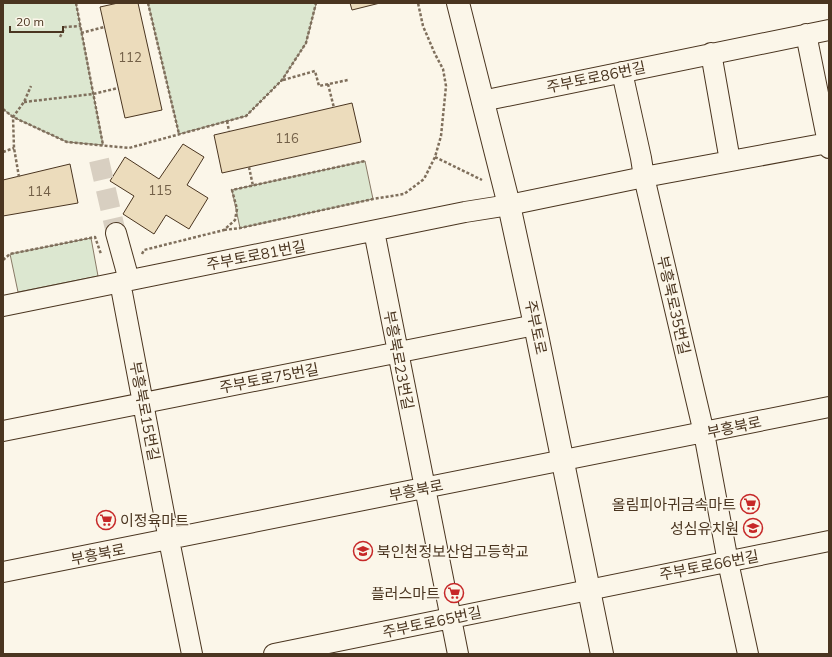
<svg xmlns="http://www.w3.org/2000/svg" width="832" height="657" font-family="Mulish,'Noto Sans KR',sans-serif">
  <style>
    .green { fill: #dce7d0; stroke: #887966 }
    .building { fill: #ecdcbc; stroke: #4a3520 }
    .lines { fill: none; stroke-linecap: round; stroke-linejoin: round }
    .minor-tunnel { stroke: #d8cfc1; stroke-width: 20; stroke-dasharray: 20 10; stroke-linecap: butt }
    .minor-casing { stroke: #4a3520; stroke-width: 22 }
    .major-casing { stroke: #4a3520; stroke-width: 24 }
    .path { stroke: #7f6f5c; stroke-width: 2.5; stroke-dasharray: 3 2; stroke-linecap: butt }
    .minor { stroke: #fbf6e9; stroke-width: 20 }
    .major { stroke: #fbf6e9; stroke-width: 22 }
    .labels { text-anchor: middle; dominant-baseline: central; stroke-width: 3; stroke-linejoin: round; paint-order: stroke }
    .number-label { font-size: 13px; fill: #725f47 }
    .street-label { font-size: 15px; fill: #4a3520; stroke: #fbf6e9 }
    .poi-label { font-size: 15px; fill: #4a3520; stroke: #fbf6e9; text-anchor: end }
  </style>
  <rect width="100%" height="100%" fill="#fbf6e9"/>
  <!-- green -->
  <path class="green" d="M3 3H76L103 145 67 142 13 117 3 109Z
    M148 3H316V4L306 43 282 80 246 116 179 134Z
    M365 161 373 199 240 228 232 190Z
    M91 238 98 276 18 292 10 254Z"/>
  <!-- building -->
  <path class="building" d="M118 3H138L162 110 125 118 100 7Z
    M350 3H380L352 10Z
    M352 103 361 142 222 173 214 135Z
    M183 144 204 157 187 185 208 198 189 229 166 215 154 234 123 214 134 196 110 181 125 157 159 179Z
    M70 164 78 203 3 216V180Z"/>
  <g class="lines">
    <!-- minor-tunnel -->
    <path class="minor-tunnel" d="M99 160 116 233"/>
    <!-- minor casing -->
    <g class="minor-casing">
      <path id="minor" d="M806 34 829 148
        M711 53 730 161
        M622 72 641 158 644 177 704 433 728 562 748 654
        M482 101 829 30
        M374 231 458 654
        M116 233 129 280
        M120 282 169 540 192 654
        M3 306 465 212 509 205 644 177 828 143
        M3 431 535 325
        M3 572 829 407
        M274 654 829 541"/>
    </g>
    <!-- major casing -->
    <g class="major-casing">
      <path id="major" d="M458 3 509 205 535 325 602 654"/>
    </g>
    <!-- path -->
    <path class="path" d="M76 3 103 145
      M148 3 179 134
      M81 33 104 27
      M60 37 65 27 80 26
      M283 80 315 71 319 86 348 80
      M328 84 334 108
      M24 102 93 94 118 88
      M3 109 13 117 67 142 129 148 246 116 282 80 306 43 316 3
      M227 121 229 131
      M3 152 14 148
      M435 157 482 180
      M249 167 253 186
      M19 177 14 148 13 117 24 102 31 86
      M224 230 240 228 373 199 404 194 424 179 435 157 441 136 446 86 443 69 435 54 423 26 418 3
      M142 254 144 250 224 230 235 220 237 209 232 190 365 161
      M3 260 10 254 95 237 101 254"/>
    <!-- minor -->
    <use href="#minor" class="minor"/>
    <!-- major -->
    <use href="#major" class="major"/>
  </g>
  <!-- icons -->
  <defs>
    <g id="supermarket-ring" transform="scale(1)"><circle r="9.5" fill="#fbf6e9" stroke="#c62828" stroke-width="1.5"/><path d="M-6-5.5h2.5l.6 2H6L4.5 2H-2.5L-4.4-4H-6ZM-1.5 3.2a1.3 1.3 0 1 0 .1 0ZM3 3.2a1.3 1.3 0 1 0 .1 0Z" fill="#c62828"/></g>
    <g id="school-ring" transform="scale(1)"><circle r="9.5" fill="#fbf6e9" stroke="#c62828" stroke-width="1.5"/><path d="M0-5L7-2L0 1L-7-2ZM-4 1L0 2.5L4 1V4Q0 6-4 4Z" fill="#c62828"/></g>
  </defs>
  <g fill-rule="evenodd">
    <use href="#supermarket-ring" x="750" y="504"/>
    <use href="#supermarket-ring" x="106" y="520"/>
    <use href="#school-ring" x="753" y="528"/>
    <use href="#school-ring" x="363" y="551"/>
    <use href="#supermarket-ring" x="454" y="593"/>
  </g>
  <g class="labels">
    <!-- number labels -->
    <g class="number-label">
      <text x="130" y="57">112</text>
      <text x="287" y="138">116</text>
      <text x="160" y="190">115</text>
      <text x="39" y="191">114</text>
    </g>
    <!-- street labels -->
    <g class="street-label">
      <text transform="translate(596 77) rotate(-12)">주부토로86번길</text>
      <text transform="translate(256 255) rotate(-11)">주부토로81번길</text>
      <text transform="translate(674 305) rotate(77)">부흥북로35번길</text>
      <text transform="translate(536 327) rotate(78)">주부토로</text>
      <text transform="translate(399 360) rotate(79)">부흥북로23번길</text>
      <text transform="translate(269 378) rotate(-11)">주부토로75번길</text>
      <text transform="translate(145 411) rotate(79)">부흥북로15번길</text>
      <text transform="translate(734 427) rotate(-12)">부흥북로</text>
      <text transform="translate(416 490) rotate(-11)">부흥북로</text>
      <text transform="translate(98 554) rotate(-11)">부흥북로</text>
      <text transform="translate(709 565) rotate(-11)">주부토로66번길</text>
      <text transform="translate(432 622) rotate(-12)">주부토로65번길</text>
    </g>
    <!-- poi labels -->
    <g class="poi-label">
      <text x="736" y="504">올림피아귀금속마트</text>
      <text x="120" y="520" text-anchor="start">이정육마트</text>
      <text x="739" y="528">성심유치원</text>
      <text x="377" y="551" text-anchor="start">북인천정보산업고등학교</text>
      <text x="440" y="593">플러스마트</text>
    </g>
  </g>
  <!-- border -->
  <rect width="832" height="657" fill="none" stroke="#4a3520" stroke-width="8"/>
  <!-- scale -->
  <path d="M10 26v6h53v-6" fill="none" stroke="#4a3520" stroke-width="2"/>
  <text x="16" y="26" font-size="12" fill="#4a3520" stroke="#fbf6e9" stroke-width="3" paint-order="stroke">20 m</text>
</svg>
